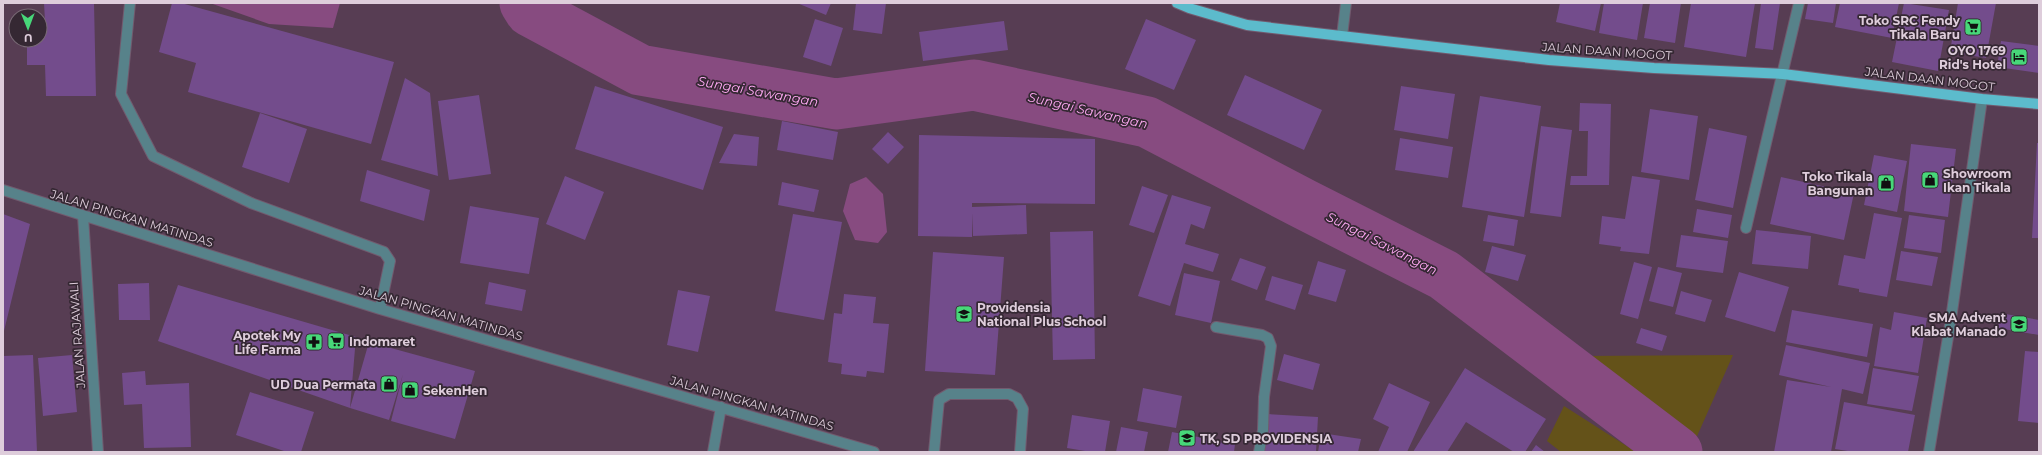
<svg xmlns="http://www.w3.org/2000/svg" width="2042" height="455" font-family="Montserrat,sans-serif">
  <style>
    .green { fill: #645219 }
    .water { fill: #874b80 }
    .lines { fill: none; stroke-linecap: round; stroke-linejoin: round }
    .river { stroke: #874b80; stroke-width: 51 }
    .building { fill: #734c8c }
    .minor-casing { stroke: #725a6e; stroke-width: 12 }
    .major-casing { stroke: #725a6e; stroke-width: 12 }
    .minor { stroke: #57828a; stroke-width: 10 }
    .major { stroke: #5cbbcc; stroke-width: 10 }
    .labels { text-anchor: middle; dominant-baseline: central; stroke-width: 3.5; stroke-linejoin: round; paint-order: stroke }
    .poi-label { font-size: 12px; font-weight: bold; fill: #decddb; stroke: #352833; text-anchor: end }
    .street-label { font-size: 12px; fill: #decddb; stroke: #352833 }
    .water-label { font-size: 13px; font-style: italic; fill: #fea8f3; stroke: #352833 }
  </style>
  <rect width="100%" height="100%" fill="#573d53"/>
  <!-- green -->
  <path class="green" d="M1733 355 1694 443 1578 356Z
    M1564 406 1636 452H1561L1547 441Z"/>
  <!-- water -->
  <path class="water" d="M210 3H340L333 28 269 24Z
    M866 177 883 194 887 232 878 243 855 240 843 211 850 184Z"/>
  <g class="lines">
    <!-- river -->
    <path class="river" d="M525 3 530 11 640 70 836 104 974 85 1147 122 1304 204 1444 275 1677 452"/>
  </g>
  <!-- building -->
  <path class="building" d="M44 3H94L96 96H46L45 65H27V40H40V21H45Z
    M172 3H181L394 62 371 144 188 92 196 63 159 52Z
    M797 3H831L826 15Z
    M856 3H886L882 34 853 30Z
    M1560 3H1601L1595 31 1556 22Z
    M1604 3H1643L1637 40 1599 33Z
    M1650 3H1681L1675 43 1644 38Z
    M1691 3H1755L1746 57 1684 47Z
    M1761 3H1780L1773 50 1755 48Z
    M1808 3H1836L1833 23 1805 19Z
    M1840 3H1899L1892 38 1835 27Z
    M1904 3 1949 10 1938 71 1892 62Z
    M1958 3H1996L1986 58 1950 52Z
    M815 19 843 28 831 66 803 57Z
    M1146 19 1196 40 1174 90 1125 69Z
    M1004 21 1008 50 923 61 919 32Z
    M2001 41 2039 46V73L1997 67Z
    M1245 75 1322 110 1304 150 1227 115Z
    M405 78 430 93 438 176 381 160Z
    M595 86 723 127 703 190 575 149Z
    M1401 86 1455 94 1448 139 1394 130Z
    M479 95 491 174 449 180 438 101Z
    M1480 96 1541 106 1524 217 1462 207Z
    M1580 103 1611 104 1609 185H1570L1571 176H1587L1588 131H1579Z
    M1650 109 1698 116 1689 180 1641 172Z
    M260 113 307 129 289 183 242 167Z
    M782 121 838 132 833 160 777 150Z
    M1541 126 1572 130 1561 217 1530 213Z
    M1709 128 1747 136 1733 208 1695 200Z
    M888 132 904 147 888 164 872 149Z
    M734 134 759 137 757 166 719 163Z
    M919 135 1095 139V204L972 203V207L1026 205 1027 234 973 236 972 213V237L918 236Z
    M1400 138 1453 147 1448 178 1395 170Z
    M2037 143H2039V238H2032Z
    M1911 144 1956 149 1948 217 1904 211Z
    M1874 155 1907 161 1897 212 1864 205Z
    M367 170 430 190 424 221 360 201Z
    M565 176 604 192 585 240 546 224Z
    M1632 176 1660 180 1649 254 1620 251 1621 247 1599 244 1602 216 1625 219Z
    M1781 177 1854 193 1844 240 1770 224Z
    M782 182 819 190 814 212 778 205Z
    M1142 186 1168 195 1154 233 1129 225Z
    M1172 195 1211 207 1204 229 1191 224 1185 244 1219 254 1213 272 1184 263 1170 306 1138 296Z
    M470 206 539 218 529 274 460 263Z
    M1697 209 1732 215 1728 238 1693 232Z
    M1874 213 1902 218 1887 297 1859 292V289L1838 285 1844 255 1865 259Z
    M3 214 30 224 4 331 3 330Z
    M793 214 842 222 824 320 775 311Z
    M1488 215 1518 220 1514 246 1483 241Z
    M1909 215 1945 220 1941 253 1904 248Z
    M1756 230 1811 236 1808 269 1752 264Z
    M1093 231 1095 359 1053 360 1050 232Z
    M1681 235 1728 241 1723 273 1676 267Z
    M1492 246 1526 255 1518 281 1485 272Z
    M1901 251 1938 257 1932 286 1896 280Z
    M933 252 1004 257 995 375 925 371Z
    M1240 258 1266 267 1257 290 1231 280Z
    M1318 261 1346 270 1336 302 1308 294Z
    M1634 262 1652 267 1638 319 1620 314Z
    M1658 267 1682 273 1673 307 1649 301Z
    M1739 272 1789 287 1775 332 1725 317Z
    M1184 273 1220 281 1211 323 1175 315Z
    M1272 276 1303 285 1295 310 1265 300Z
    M489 282 526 290 522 311 485 304Z
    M149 283 150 320H119L118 284Z
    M178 285 356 337 350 408 158 341Z
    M678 290 710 296 698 352 667 345Z
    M1681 291 1712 300 1705 322 1675 314Z
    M844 294 876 297 873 323 889 324 884 373 867 371 866 377 841 374 842 364 828 362 834 313 842 314Z
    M1792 310 1873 324 1867 357 1786 342Z
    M1894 312 1927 318 1918 373 1874 366 1880 327 1891 330Z
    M2000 313 2039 320V335L1998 328Z
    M1641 328 1667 336 1662 351 1636 343Z
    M369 342 475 371 455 439 391 421 403 374 389 420 350 408Z
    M1786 345 1870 363 1863 394 1842 389 1831 452H1774L1787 380 1831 387 1779 375Z
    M2025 351 2039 352V423L2018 421Z
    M1284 354 1320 364 1313 390 1277 380Z
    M33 355 37 452H3V356Z
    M72 355 77 412 43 416 38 358Z
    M1465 368 1546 419 1525 452H1514L1466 422 1447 452H1413Z
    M1873 368 1919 376 1912 411 1867 404Z
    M145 371 146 385 189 383 191 447 144 448 142 404 124 405 122 373Z
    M1389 383 1430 402 1407 452H1378L1389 427 1373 419Z
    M1143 388 1182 396 1176 428 1137 421Z
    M250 392 314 412 301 452H287L236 435Z
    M1844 402 1915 415 1908 452H1854L1835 449Z
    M1266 414 1318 417 1316 452H1264Z
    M1072 415 1110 421 1105 452H1091L1067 448Z
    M1121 427 1148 432 1144 452H1116Z
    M1172 432 1235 444 1234 452H1168Z
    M1321 433 1361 439 1358 452H1318Z
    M1536 445 1545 452H1531Z"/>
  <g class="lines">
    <!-- minor casing -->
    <g class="minor-casing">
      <path id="minor" d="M130 3 121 94 153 156 251 203 384 252 390 261 380 309
        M1342 36 1346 3
        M3 190 380 309 874 452
        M83 216 98 452
        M1746 228 1799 3
        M1216 327 1262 335 1268 338 1271 346 1264 397 1263 430 1259 452
        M713 452 721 407
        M934 452 939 400 949 394H1009L1017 398 1023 409 1020 452
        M1929 452 1951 319 1982 99"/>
    </g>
    <!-- major casing -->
    <g class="major-casing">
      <path id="major" d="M1177 3 1189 8 1247 25 1549 60 1654 68 1783 74 1982 99 2039 104"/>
    </g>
    <!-- minor -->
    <use href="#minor" class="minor"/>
    <!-- major -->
    <use href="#major" class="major"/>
  </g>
  <!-- icons -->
  <defs>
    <g id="supermarket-square" transform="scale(0.9)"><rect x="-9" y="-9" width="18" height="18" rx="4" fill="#47d779" stroke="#352833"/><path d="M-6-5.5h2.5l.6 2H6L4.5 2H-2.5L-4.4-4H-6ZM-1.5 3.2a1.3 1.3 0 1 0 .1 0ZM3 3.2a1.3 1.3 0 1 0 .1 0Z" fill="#111"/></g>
    <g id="hotel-square" transform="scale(0.9)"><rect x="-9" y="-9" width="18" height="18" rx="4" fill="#47d779" stroke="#352833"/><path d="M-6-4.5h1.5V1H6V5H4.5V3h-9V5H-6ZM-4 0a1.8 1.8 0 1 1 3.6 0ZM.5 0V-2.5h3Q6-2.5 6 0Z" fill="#111"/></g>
    <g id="shop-square" transform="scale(0.9)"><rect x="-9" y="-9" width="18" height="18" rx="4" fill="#47d779" stroke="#352833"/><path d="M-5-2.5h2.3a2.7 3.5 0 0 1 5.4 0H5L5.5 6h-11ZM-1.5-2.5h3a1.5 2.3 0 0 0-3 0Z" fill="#111"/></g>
    <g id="school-square" transform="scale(0.9)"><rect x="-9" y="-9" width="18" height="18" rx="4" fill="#47d779" stroke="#352833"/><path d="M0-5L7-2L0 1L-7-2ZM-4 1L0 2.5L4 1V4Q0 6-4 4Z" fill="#111"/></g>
    <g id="pharmacy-square" transform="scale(0.9)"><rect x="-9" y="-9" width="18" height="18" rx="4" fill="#47d779" stroke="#352833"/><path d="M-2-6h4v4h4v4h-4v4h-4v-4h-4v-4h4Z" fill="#111"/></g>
  </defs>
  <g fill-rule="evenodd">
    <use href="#supermarket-square" x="1973" y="27"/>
    <use href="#hotel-square" x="2019" y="57"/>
    <use href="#shop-square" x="1930" y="180"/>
    <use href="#shop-square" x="1886" y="183"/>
    <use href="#school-square" x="964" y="314"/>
    <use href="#school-square" x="2019" y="324"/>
    <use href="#supermarket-square" x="336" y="341"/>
    <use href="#pharmacy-square" x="314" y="342"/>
    <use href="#shop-square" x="389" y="384"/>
    <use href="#shop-square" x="410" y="390"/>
    <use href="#school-square" x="1187" y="438"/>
  </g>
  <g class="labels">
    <!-- poi labels -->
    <g class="poi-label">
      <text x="1960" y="20">Toko SRC Fendy<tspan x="1960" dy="14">Tikala Baru</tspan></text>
      <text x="2006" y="50">OYO 1769<tspan x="2006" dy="14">Rid's Hotel</tspan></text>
      <text x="1943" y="173" text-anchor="start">Showroom<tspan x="1943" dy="14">Ikan Tikala</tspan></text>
      <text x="1873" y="176">Toko Tikala<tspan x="1873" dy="14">Bangunan</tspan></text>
      <text x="977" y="307" text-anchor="start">Providensia<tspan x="977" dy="14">National Plus School</tspan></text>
      <text x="2006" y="317">SMA Advent<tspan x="2006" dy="14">Klabat Manado</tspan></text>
      <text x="301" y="335">Apotek My<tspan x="301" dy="14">Life Farma</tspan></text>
      <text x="349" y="341" text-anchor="start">Indomaret</text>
      <text x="376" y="384">UD Dua Permata</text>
      <text x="423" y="390" text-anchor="start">SekenHen</text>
      <text x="1200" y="438" text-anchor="start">TK, SD PROVIDENSIA</text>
    </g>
    <!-- street labels -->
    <g class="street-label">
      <text transform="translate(1607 51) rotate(4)">JALAN DAAN MOGOT</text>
      <text transform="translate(1930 79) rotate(7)">JALAN DAAN MOGOT</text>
      <text transform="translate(132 218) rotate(17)">JALAN PINGKAN MATINDAS</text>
      <text transform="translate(441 313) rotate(16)">JALAN PINGKAN MATINDAS</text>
      <text transform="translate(77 335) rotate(-94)">JALAN RAJAWALI</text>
      <text transform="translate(752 403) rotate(16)">JALAN PINGKAN MATINDAS</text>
    </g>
    <!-- water labels -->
    <g class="water-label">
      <text transform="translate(758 91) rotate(10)">Sungai Sawangan</text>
      <text transform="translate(1088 110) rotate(13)">Sungai Sawangan</text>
      <text transform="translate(1382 243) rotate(27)">Sungai Sawangan</text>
    </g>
  </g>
  <!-- border -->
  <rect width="2042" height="455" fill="none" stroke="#decddb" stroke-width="8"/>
  <!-- north arrow -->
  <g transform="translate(28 28) rotate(179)"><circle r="19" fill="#352833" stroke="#796a76"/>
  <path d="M0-3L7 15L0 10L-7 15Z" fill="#47d779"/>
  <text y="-6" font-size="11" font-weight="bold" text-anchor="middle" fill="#decddb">U</text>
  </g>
</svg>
